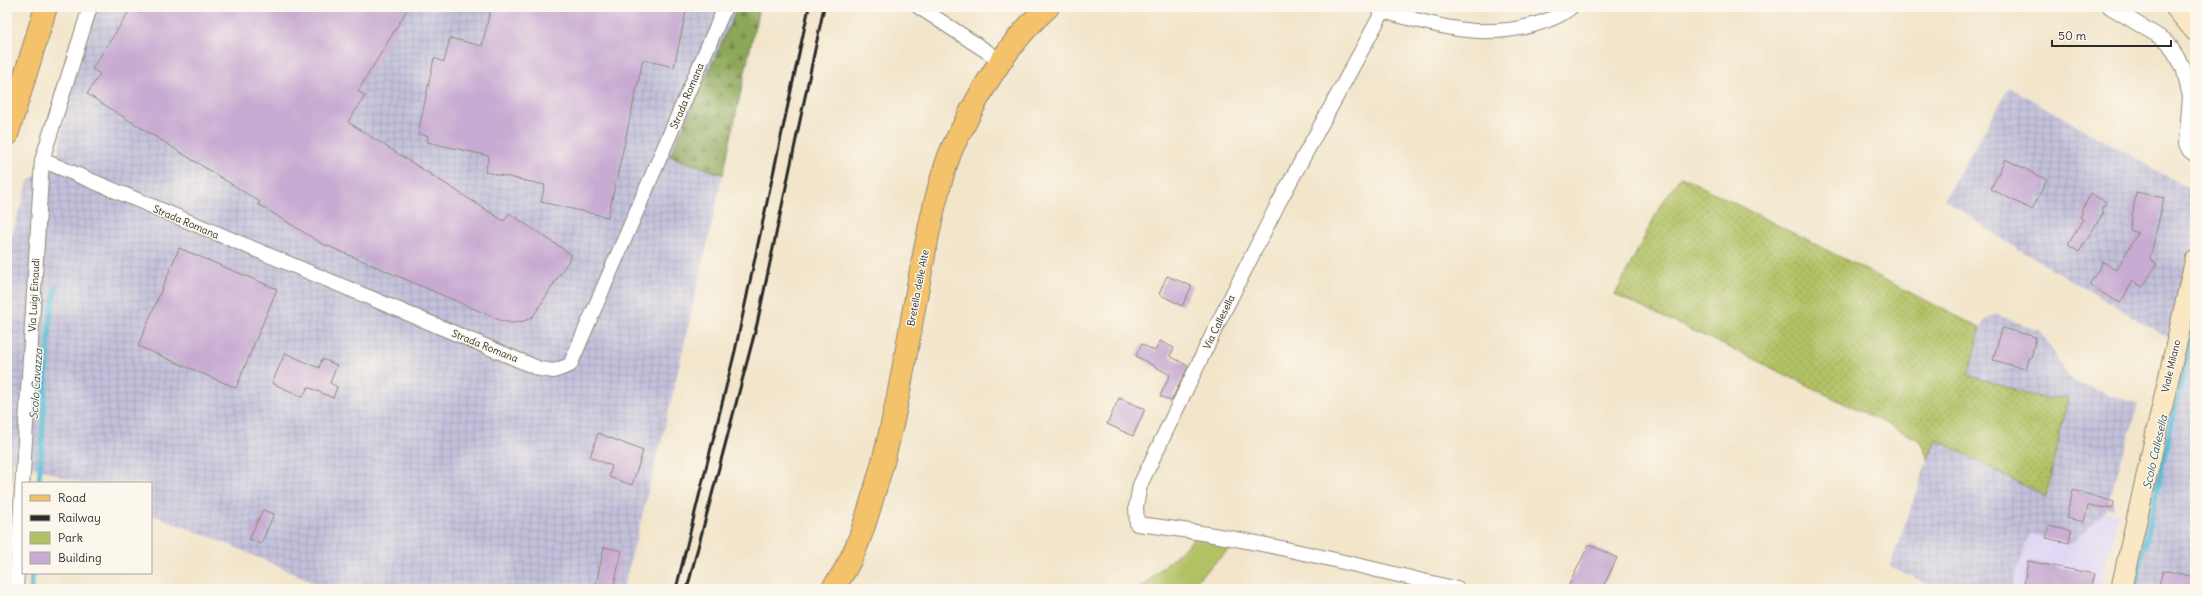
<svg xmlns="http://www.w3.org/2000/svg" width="2202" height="596" font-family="Delius,sans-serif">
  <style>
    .built { fill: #dfd5f5 }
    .industrial { fill: url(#industrial-grid) }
    .grass { fill: url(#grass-dots); stroke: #6e7647 }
    .forest { fill: url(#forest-firs); stroke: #5c6942 }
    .park { fill: #b1c163; stroke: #6e7647 }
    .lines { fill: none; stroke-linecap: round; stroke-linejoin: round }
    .stream { stroke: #58bfd6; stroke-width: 5 }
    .building { fill: #c8aad2 }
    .minor-casing { stroke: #8e887a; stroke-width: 16 }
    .secondary-casing { stroke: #8e887a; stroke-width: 22 }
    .primary-casing { stroke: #8e887a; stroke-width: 24 }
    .motorway-casing { stroke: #8e887a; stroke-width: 24 }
    .minor { stroke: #fff; stroke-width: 14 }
    .secondary { stroke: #fae7c3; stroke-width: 20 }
    .primary { stroke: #f3c26a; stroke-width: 22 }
    .motorway { stroke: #f3c26a; stroke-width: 22 }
    .rail { stroke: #2b2b2b; stroke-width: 3 }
    .labels { text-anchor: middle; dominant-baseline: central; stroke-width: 3; stroke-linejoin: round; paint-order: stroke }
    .street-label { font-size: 10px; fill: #2b2b2b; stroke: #fbf7ec }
    .water-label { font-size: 11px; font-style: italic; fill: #38575e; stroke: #fbf7ec }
  </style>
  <defs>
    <pattern id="industrial-grid" width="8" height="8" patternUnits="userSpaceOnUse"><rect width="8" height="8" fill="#c3c1db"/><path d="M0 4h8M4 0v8" fill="none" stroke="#a8a6bc"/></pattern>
    <pattern id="grass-dots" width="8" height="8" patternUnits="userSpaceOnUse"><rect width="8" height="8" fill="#b1c163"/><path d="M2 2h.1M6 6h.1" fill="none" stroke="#909d52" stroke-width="1.8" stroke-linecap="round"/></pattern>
    <pattern id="forest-firs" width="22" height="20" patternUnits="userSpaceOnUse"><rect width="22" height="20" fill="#8ca759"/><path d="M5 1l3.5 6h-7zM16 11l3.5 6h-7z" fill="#73884a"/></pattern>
  </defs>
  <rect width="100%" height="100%" fill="#fbf7ec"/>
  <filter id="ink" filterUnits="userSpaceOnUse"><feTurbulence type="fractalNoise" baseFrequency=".025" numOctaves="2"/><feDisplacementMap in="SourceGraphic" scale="8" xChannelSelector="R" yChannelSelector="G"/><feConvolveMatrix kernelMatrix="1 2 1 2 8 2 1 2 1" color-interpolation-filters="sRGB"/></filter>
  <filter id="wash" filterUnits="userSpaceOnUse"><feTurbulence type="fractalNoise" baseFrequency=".012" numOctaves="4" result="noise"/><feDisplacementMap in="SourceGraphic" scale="16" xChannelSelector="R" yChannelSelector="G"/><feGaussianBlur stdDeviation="0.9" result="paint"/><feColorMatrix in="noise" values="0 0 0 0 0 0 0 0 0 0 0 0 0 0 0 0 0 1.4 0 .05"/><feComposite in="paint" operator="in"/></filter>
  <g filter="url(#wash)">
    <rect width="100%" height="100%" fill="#f2e5ca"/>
    <!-- built -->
    <path class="built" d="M2105 511 2119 513 2100 589H2011L2030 533 2073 543Z"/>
    <!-- industrial -->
    <path class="industrial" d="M97 7H738L670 155 723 175 665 427 623 589H329L230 545 151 514V483H80L13 460 7 525V250L28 182 59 152 65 106Z
      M2009 87 2195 192V589H2122L2169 338 2003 240 1945 199Z
      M1997 315 2040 331 2070 378 2077 383 2139 405 2105 511 2073 543 2030 534 2011 589H1938L1890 566 1935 439 2047 497 2068 397 2045 399 1968 375 1982 324 1989 317Z"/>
    <!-- grass -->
    <path class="grass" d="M1681 176 1980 328 1968 375 2045 399 2068 397 2046 497 1936 439 1928 459 1919 440 1737 351 1615 295 1660 206Z"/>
    <!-- forest -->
    <path class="forest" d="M738 7H759L723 175 670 156Z"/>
    <!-- park -->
    <path class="park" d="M1196 537 1235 544 1187 589H1139Z"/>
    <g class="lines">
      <!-- stream -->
      <path class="stream" d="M39 483 50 322 56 287
        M31 589 32 573
        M2135 589 2195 319"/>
    </g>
    <g id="blocks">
      <!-- building -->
      <path class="building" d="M132 7 141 13 145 7H409L358 91 365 96 348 122 504 221 509 213 572 255 536 312 531 318 524 321 511 323 500 320 321 243 258 204 260 202 87 94 100 74 92 69Z
        M491 7H687L674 67 643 60 608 217 541 202 545 185 485 172 489 156 427 142 428 136 418 134 434 58 444 62 450 38 482 46Z
        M2005 159 2047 180 2032 210 1991 189Z
        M2136 192 2164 198 2150 259 2157 264 2143 287 2133 281 2120 303 2089 285 2103 262 2116 270 2138 233 2130 230Z
        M2091 194 2106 202 2101 210 2104 212 2079 252 2068 245 2083 219 2080 217 2083 212 2081 211Z
        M179 248 277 289 236 388 138 346Z
        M1167 276 1192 286 1182 306 1159 294Z
        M2002 328 2036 337 2031 358 2029 357 2025 369 1993 360Z
        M1160 341 1174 348 1170 356 1188 366 1171 401 1160 396 1170 375 1136 356 1142 344 1155 351Z
        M285 353 319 368 322 359 337 365 330 383 337 387 333 398 308 387 303 397 272 383Z
        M1119 398 1145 409 1133 436 1107 424Z
        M598 433 643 451 632 485 609 477 612 466 590 457Z
        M2073 490 2114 502 2113 508 2088 506 2084 522 2066 518Z
        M263 510 274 514 261 544 249 539Z
        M2049 526 2071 531 2069 543 2046 538Z
        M1589 544 1617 558 1602 589H1577L1569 585Z
        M604 547 622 551 613 589H595Z
        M2028 561 2094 574 2090 589H2023Z
        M2163 570 2195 577V589H2158Z"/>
    </g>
  </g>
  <g filter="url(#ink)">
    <use href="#blocks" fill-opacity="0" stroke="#8e887a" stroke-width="1"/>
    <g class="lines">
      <!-- minor casing -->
      <g class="minor-casing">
        <path id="minor" d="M919 7 1000 60
          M2110 7 2168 42 2183 67 2190 97 2186 144 2189 150 2195 155
          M42 160 540 369 554 371 570 365 725 7
          M16 589 42 160 90 7
          M1457 589C1351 564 1245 536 1137 524L1136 507 1140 485 1219 321 1278 204 1383 11C1434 25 1480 40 1533 25 1546 21 1560 17 1571 7"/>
      </g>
      <!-- secondary casing -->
      <g class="secondary-casing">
        <path id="secondary" d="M2175 7 2195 31
          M2121 589 2195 261"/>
      </g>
      <!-- primary casing -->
      <g class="primary-casing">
        <path id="primary" d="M832 589C858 557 867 515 879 476 900 403 909 329 924 255 931 220 938 184 951 151 956 139 963 128 968 117 989 76 1013 38 1048 7"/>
      </g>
      <!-- motorway casing -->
      <g class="motorway-casing">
        <path id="motorway" d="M7 135 46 7"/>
      </g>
      <!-- minor -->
      <use href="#minor" class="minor"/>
      <!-- secondary -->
      <use href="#secondary" class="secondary"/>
      <!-- primary -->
      <use href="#primary" class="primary"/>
      <!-- motorway -->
      <use href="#motorway" class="motorway"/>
      <!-- rail -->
      <path class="rail" d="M676 589 735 351 809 7
        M687 589 757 324 824 7"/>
    </g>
  </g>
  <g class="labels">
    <!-- street labels -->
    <g class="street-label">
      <text transform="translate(687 96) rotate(-67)">Strada Romana</text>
      <text transform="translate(186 222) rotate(23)">Strada Romana</text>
      <text transform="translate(918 288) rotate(-79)">Bretella delle Alte</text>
      <text transform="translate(34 295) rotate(-87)">Via Luigi Einaudi</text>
      <text transform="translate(1219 322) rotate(-64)">Via Callesella</text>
      <text transform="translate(485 346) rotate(22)">Strada Romana</text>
      <text transform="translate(2171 366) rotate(-77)">Viale Milano</text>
    </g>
    <!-- water labels -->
    <g class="water-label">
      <text transform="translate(36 384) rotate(-86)">Scolo Cavazza</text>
      <text transform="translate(2155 452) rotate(-77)">Scolo Callesella</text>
    </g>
  </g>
  <!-- margin -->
  <rect width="2202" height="596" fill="none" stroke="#fbf7ec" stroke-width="24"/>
  <!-- legend -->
  <rect x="22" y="482" width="130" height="92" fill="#fbf7ec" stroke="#a8a59f"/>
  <rect x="30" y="495" width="20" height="6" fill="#f3c26a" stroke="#a8a59f"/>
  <text x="58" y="502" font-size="12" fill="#2b2b2b">Road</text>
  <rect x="30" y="515" width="20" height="6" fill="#2b2b2b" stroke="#a8a59f"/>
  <text x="58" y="522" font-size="12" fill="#2b2b2b">Railway</text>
  <rect x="30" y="532" width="20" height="12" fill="#b1c163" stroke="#a8a59f"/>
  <text x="58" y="542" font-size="12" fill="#2b2b2b">Park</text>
  <rect x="30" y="552" width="20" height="12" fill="#c8aad2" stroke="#a8a59f"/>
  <text x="58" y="562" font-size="12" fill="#2b2b2b">Building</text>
  <!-- scale -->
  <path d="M2052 40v6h119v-6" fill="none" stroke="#2b2b2b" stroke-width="2"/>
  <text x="2058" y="40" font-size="12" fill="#2b2b2b" stroke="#fbf7ec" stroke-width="3" paint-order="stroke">50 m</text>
</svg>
